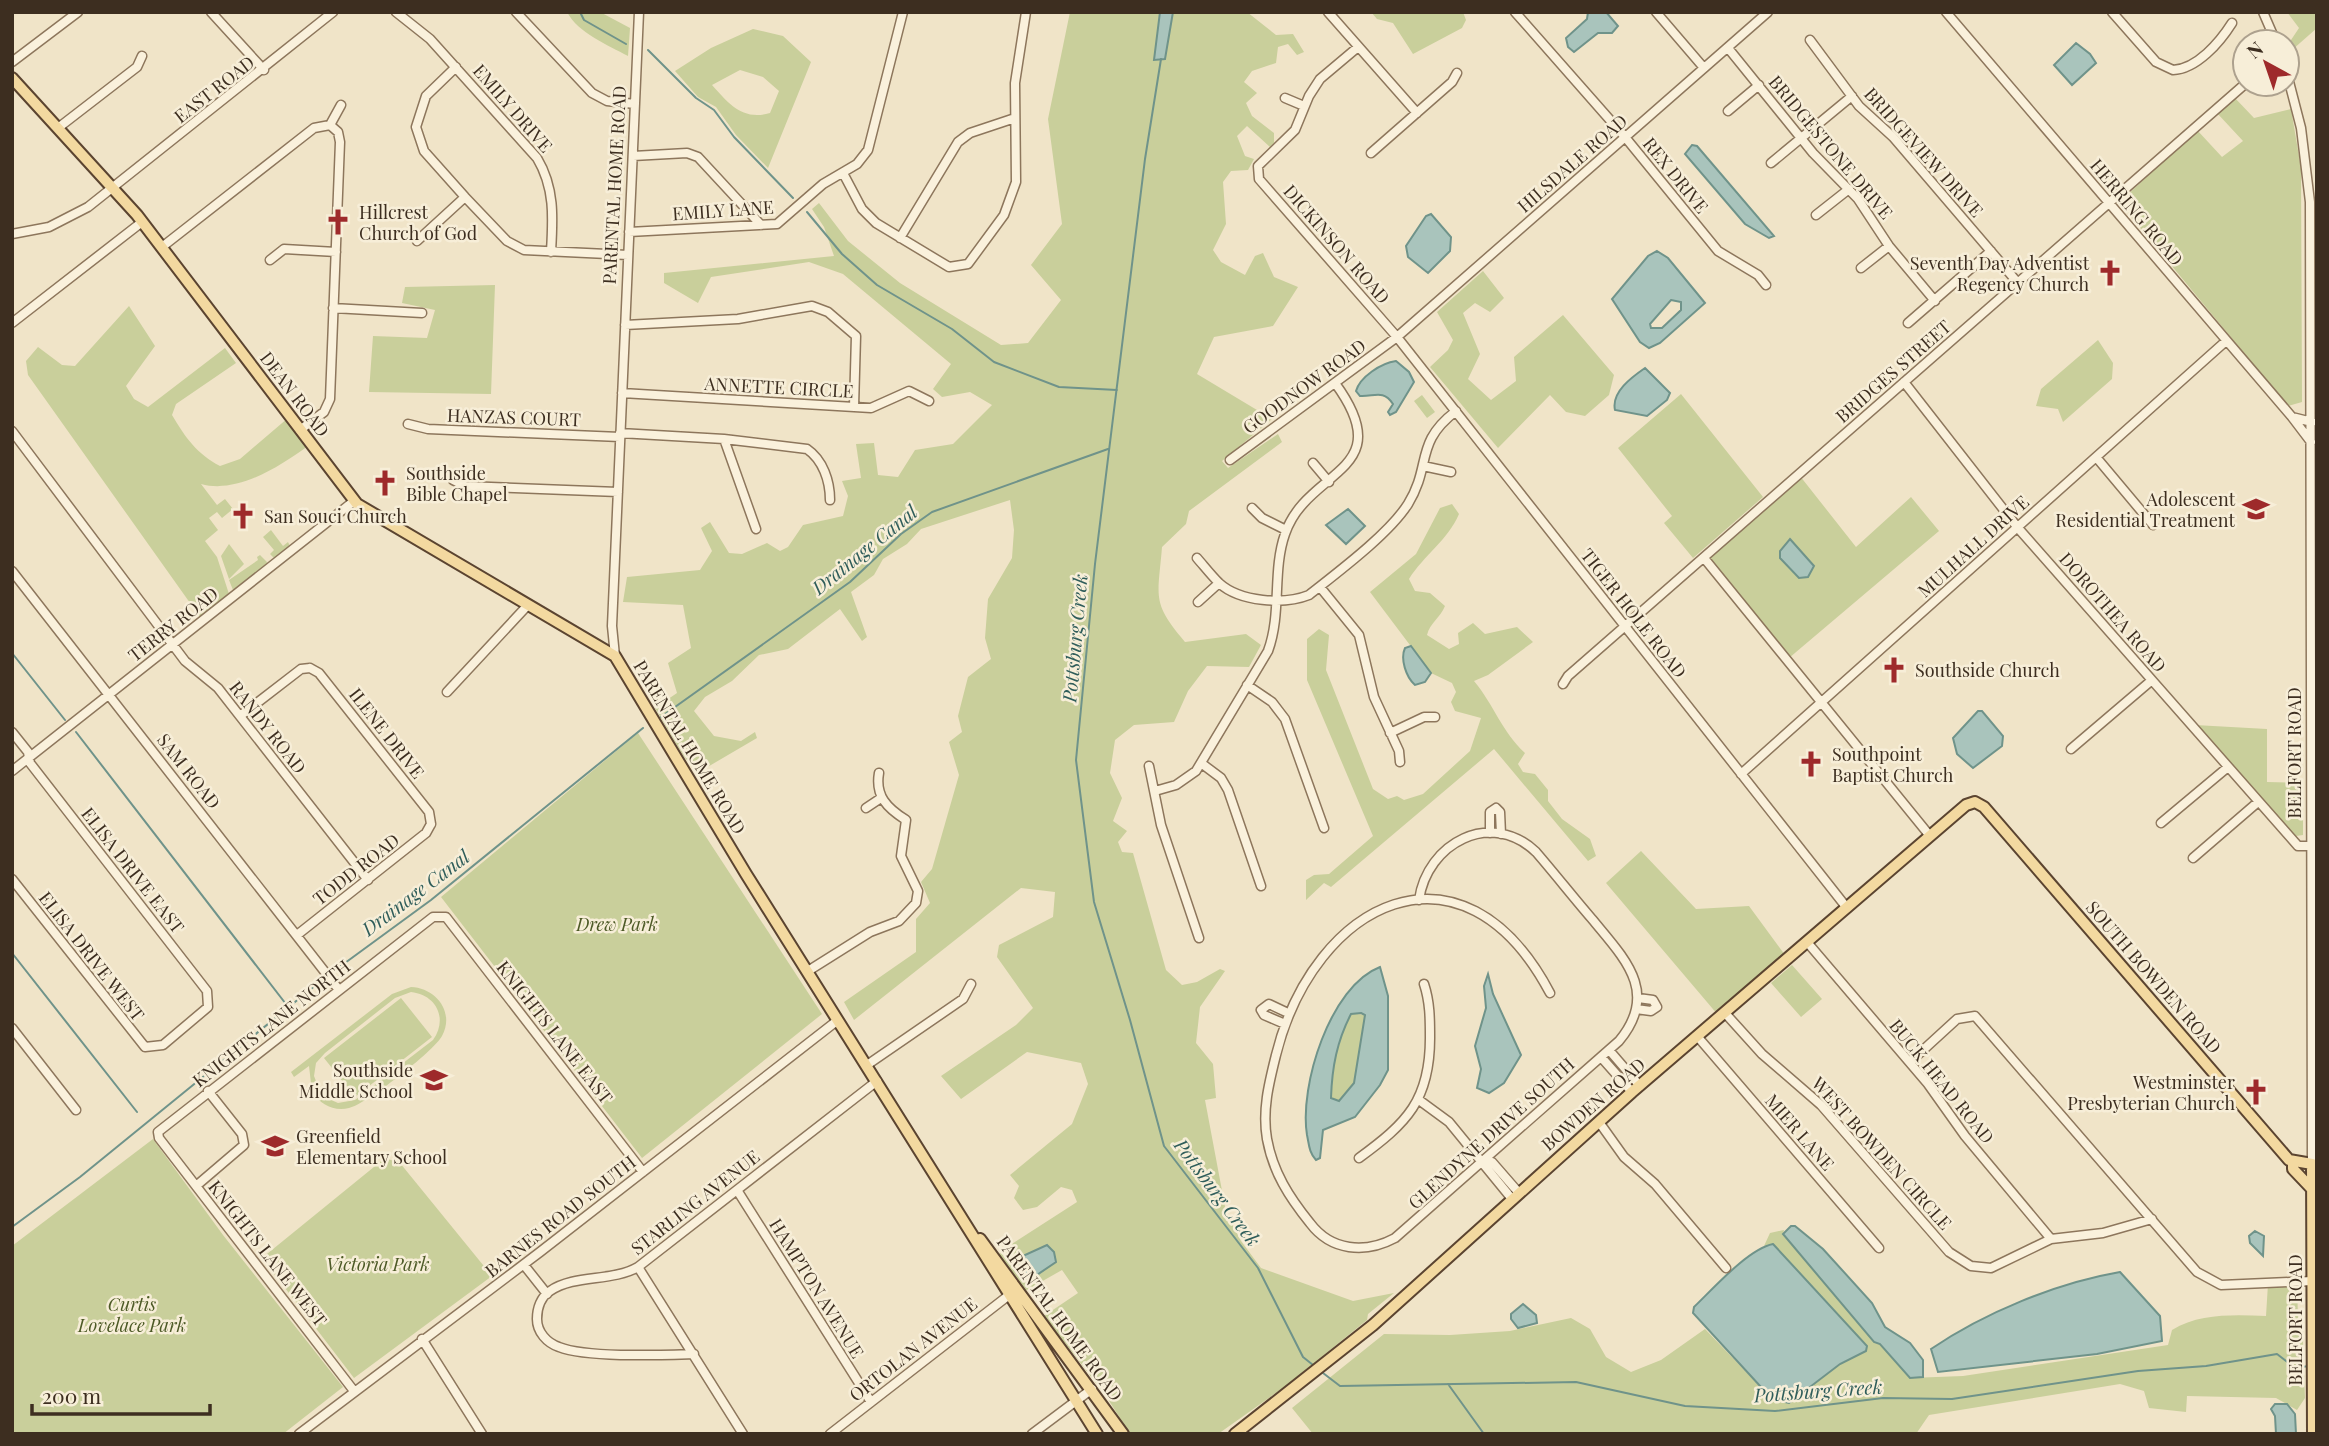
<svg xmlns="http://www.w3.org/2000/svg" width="2329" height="1446" font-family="'Playfair Display',serif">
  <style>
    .green { fill: #c9cf9b; fill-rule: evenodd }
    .water { fill: #a9c4bc; stroke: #6f938a; stroke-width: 2; fill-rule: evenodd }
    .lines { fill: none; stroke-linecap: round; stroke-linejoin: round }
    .stream { stroke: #6f938a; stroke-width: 2 }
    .minor-casing { stroke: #8d765c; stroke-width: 11 }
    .major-casing { stroke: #5b4430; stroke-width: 14 }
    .minor { stroke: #faf1dc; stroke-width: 8 }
    .major { stroke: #f3d9a0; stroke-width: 10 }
    .labels { text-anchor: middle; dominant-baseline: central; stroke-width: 5; stroke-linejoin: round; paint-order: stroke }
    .street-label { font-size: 18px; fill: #3d2e20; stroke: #f7eed8 }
    .poi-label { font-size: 18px; fill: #3d2e20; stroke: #f7eed8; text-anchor: start }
    .park-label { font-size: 18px; font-style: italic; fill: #4d5a26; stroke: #f7eed8 }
    .water-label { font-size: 19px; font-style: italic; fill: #2f5d5a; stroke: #f7eed8 }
  </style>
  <rect width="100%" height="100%" fill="#f0e4c8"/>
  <!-- green -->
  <path class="green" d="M567 12H600L630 28 628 56C608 45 578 33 567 12Z
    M1070 12H1160L1154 60 1165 59 1173 12H1247L1276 35 1293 34 1304 52 1297 55 1288 44 1278 47 1276 63 1252 71 1244 82 1257 93 1246 103 1252 116 1274 133V143L1270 147 1247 126 1237 136 1245 156 1254 159 1248 170 1231 171 1223 182 1226 224 1213 250 1221 262 1245 275 1255 256 1263 253 1274 277 1298 287 1273 326 1214 337 1197 374 1272 419 1222 461 1228 468 1278 434 1282 442 1189 511 1186 524 1162 547C1158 598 1151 602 1185 642L1246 634 1261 645 1249 667 1207 666 1188 691 1174 722 1134 725 1115 740 1110 773 1122 798 1113 821 1127 831 1118 842 1122 852 1133 853 1166 970 1182 985 1197 982 1220 969 1225 971 1200 1007 1196 1043 1213 1064 1216 1098 1205 1100 1226 1212 1241 1241 1261 1268 1353 1301 1394 1293 1368 1314 1367 1320 1287 1385 1218 1434H1130L1106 1396 1044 1316 1078 1293 1062 1270 1025 1291 998 1253 1004 1254V1249L1077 1202 1072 1190 1061 1187 1037 1207 1023 1210 1014 1198 1019 1186 1010 1175 1072 1124 1088 1084 1081 1063 1027 1052 961 1099 941 1076 1016 1025 1033 1008 997 957 999 945 1053 917 1055 892 1021 888 854 1020 844 1002 916 952V919L930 903 921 882 932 869 959 775 949 742 962 732 958 716 968 677 991 659 985 638 988 599 1012 558 1014 530 1010 500 921 529 907 544 883 559 874 575 851 592 867 637 862 641 840 609 788 649 759 655 732 681 705 697 694 711 714 736 741 741 755 732 757 738 699 772 684 757 655 708 677 693 668 663 691 648 683 605 623 602 627 577 700 570 712 551 701 528 710 522 729 553 742 554 767 543 780 551 788 547 803 525 843 516 848 496 842 481 861 478 856 444 874 443 878 475 898 477 915 450 953 444 992 405 970 392 942 397 933 389 951 364 843 274 809 262 711 277 698 303 664 283V273L834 256 824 227 812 209 819 203 848 241 900 283 1001 345 1028 343 1061 300 1031 265 1062 224 1048 119Z
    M1371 12H1463L1466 20 1462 28 1413 54 1393 23 1377 19Z
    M2287 12H2317V28L2292 50 2289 43 2299 28Z
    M753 29 783 36 811 62 768 168 736 135 716 107 698 97 675 71 711 48ZM740 70 763 77 779 91 770 113C743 121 729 104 712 85Z
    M2234 97 2254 118 2291 109 2301 168 2302 402 2288 406 2122 206 2124 198 2197 130 2222 157 2243 141 2217 113Z
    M1483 271 1504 298 1490 312 1475 303 1463 313 1480 354 1468 379 1491 400 1516 381 1514 357 1563 315 1614 375 1609 395 1585 416 1566 412 1550 395 1498 448 1430 367 1448 350 1453 340 1437 312Z
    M495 285 491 394 369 392 373 336 427 338 435 310 402 303 405 287Z
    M129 306 155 346 126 386 134 399 148 407 225 348 236 363 176 404 172 415C185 437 197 454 220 466L240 459 288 418 308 446C279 467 237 494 201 484L217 505 225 499 233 509 222 518 217 512 209 518 218 530 205 541 217 557 229 594 200 617 28 375 26 361 38 347 62 365 75 366Z
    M2098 340 2113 363 2112 379 2063 422 2058 409 2036 406 2041 389Z
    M1681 394 1763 497 1693 558 1664 523 1672 516 1618 448Z
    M1422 395 1435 412 1427 418 1414 401Z
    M1800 476 1856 547 1911 497 1939 531 1789 658 1709 559Z
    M1452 504 1459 514C1448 540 1424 555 1409 579L1415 591 1430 593 1445 606C1440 618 1430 623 1427 635L1449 649 1459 644 1458 633 1473 623 1485 634 1517 627 1533 642 1488 675 1474 681C1494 705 1502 732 1525 753L1518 764 1523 772 1535 774 1548 790V801L1562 819 1590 839 1596 856 1588 861 1494 749 1331 887 1324 883 1306 900V880L1314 875 1329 874 1373 836 1307 680V639L1319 629 1329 635 1326 670 1373 789 1388 799 1397 796 1404 800 1423 794 1470 751 1481 718 1455 711 1451 702 1456 692 1452 683 1431 673 1370 592 1416 554 1440 508Z
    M271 530 283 546 288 542 290 546 275 559 270 554 274 550 263 537Z
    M229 544 244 564 229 579 221 556Z
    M260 555 267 562 266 566 233 590 229 580 258 560 257 557Z
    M2195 725 2267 729V782L2303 783V835L2296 836Z
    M638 733 822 1014 642 1158 441 897Z
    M1641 851 1696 909 1749 906 1785 955 1718 1015 1606 883Z
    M1792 965 1822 999 1801 1017 1771 983Z
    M411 987C436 988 455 1012 442 1036 434 1051 365 1105 349 1108 334 1112 320 1104 312 1092L309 1066 294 1077 291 1072 392 994ZM411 992C437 995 448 1019 433 1040L355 1100 338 1103 322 1096 314 1076 316 1063 325 1053 395 998Z
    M401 998 432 1037 355 1097 324 1058Z
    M1351 1013 1365 1015 1354 1083 1339 1102 1331 1098C1332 1067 1337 1041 1351 1013Z
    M153 1139 223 1235 343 1387 283 1434H12V1246Z
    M385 1158 400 1163 492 1276 354 1378 262 1258Z
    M1784 1230 1783 1234 1874 1342 1880 1344 1910 1378 1963 1376 2168 1345 2172 1330C2200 1313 2234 1315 2266 1316L2268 1284H2297L2298 1318 2302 1319 2305 1398 2297 1410 2276 1398 2187 1396 2186 1412 2149 1408 2144 1391 2120 1384 1929 1415 1916 1434H1313L1292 1408 1384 1334 1450 1335 1510 1331 1571 1318 1590 1329 1606 1357 1631 1372 1661 1360 1705 1329 1772 1399 1789 1403 1840 1364 1865 1351 1773 1244 1764 1246 1770 1233Z"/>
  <!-- water -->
  <path class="water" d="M1160 12H1173L1165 59 1154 60Z
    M1588 12H1606L1618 26 1612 33H1598L1574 52 1568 47 1566 38 1587 19Z
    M2076 43 2090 54 2096 63 2072 85 2054 65Z
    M1692 145 1697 146 1774 236 1769 238 1745 224 1685 154Z
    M1431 214 1451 237 1450 251 1428 273 1408 257 1406 246 1426 216Z
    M1657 251 1668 258 1705 303 1660 343 1649 348 1640 342 1612 299 1648 256ZM1671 300 1681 302V310L1662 328H1651L1650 324Z
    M1396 361 1409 372 1414 382 1396 412 1390 415 1388 412 1393 404C1383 389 1374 397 1360 396L1356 391C1360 377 1381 363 1396 361Z
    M1645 368 1670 393 1667 400 1647 416 1615 410C1611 392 1632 377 1645 368Z
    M1348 509 1365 526 1346 544 1326 525Z
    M1790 539 1814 566 1808 577 1799 578 1780 558V551Z
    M1411 646 1431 673 1425 682 1415 685C1406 677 1400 659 1405 648Z
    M1978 711H1982L2003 736 2002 746 1973 768 1957 754 1953 738Z
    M1380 967 1388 996V1070L1380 1085 1355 1117 1323 1130 1320 1158 1316 1160C1309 1153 1309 1144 1307 1135 1299 1086 1330 986 1380 967ZM1361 1013 1365 1015 1354 1083 1339 1101 1331 1098C1332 1067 1337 1041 1351 1014Z
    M1488 974 1493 994 1521 1055 1504 1083 1489 1093 1477 1088 1481 1069 1475 1046 1486 1008 1484 986Z
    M1791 1226H1795L1823 1249 1872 1303 1885 1327 1910 1343 1923 1360V1377L1910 1378 1880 1344 1874 1342 1783 1234Z
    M2255 1231 2264 1236 2263 1256 2250 1243 2249 1236Z
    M1773 1244 1867 1346 1866 1351 1840 1364 1789 1403 1772 1399 1693 1313 1694 1307C1713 1289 1748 1249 1773 1244Z
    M1047 1245 1054 1252 1056 1262 1028 1281 1014 1260Z
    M2120 1272 2160 1316 2162 1341 2097 1354 1938 1372 1931 1349C1984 1313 2056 1283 2120 1272Z
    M1523 1304 1536 1315 1537 1323 1518 1328 1511 1319V1314Z
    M2275 1404H2287L2295 1414 2296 1434H2276L2275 1416 2271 1409Z"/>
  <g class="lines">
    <!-- stream -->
    <path class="stream" d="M580 12 584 20 626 44
      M648 50 696 98 714 110 734 137 793 198
      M1161 59 1145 159 1095 564 1076 760 1094 902 1130 1020 1164 1146 1258 1268 1303 1357 1313 1365
      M807 212 842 254 877 285 952 329 994 362 1059 387 1117 390
      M12 653 65 720
      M661 717 850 582 901 534 932 512 1108 449
      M76 732 289 1008
      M12 953 137 1112
      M334 971 431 900 643 728
      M12 1227 80 1177 322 980
      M1323 1373 1340 1386 1576 1382 1685 1406 1775 1411 1883 1398 1952 1399 2138 1371 2206 1366 2277 1354 2295 1368 2309 1366
      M1448 1384 1484 1434"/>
    <!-- minor casing -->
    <g class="minor-casing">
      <path id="minor" d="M211 12 264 70
        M396 12 430 39 537 158C555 188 553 218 551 252
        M516 12 592 93 607 101 635 104
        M1328 12 1417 113
        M1515 12 1625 137 1718 251 1758 275 1766 285
        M1656 12 1704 68
        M1946 12 2292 417 2312 422
        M2112 12 2156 62 2173 70C2197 69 2220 42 2232 23
        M2263 12 2276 42
        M1810 40 1859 106 1893 137 2018 283
        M1358 47 1320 79 1309 96 1295 130 1258 166 1259 179 1397 337 1847 908
        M1728 48 1813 153 1858 199 1889 246 1935 301
        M12 62 78 12
        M456 67 426 96 416 127 424 151 465 197 507 241 524 250 628 255
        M2287 74 2301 128 2310 202 2312 1164
        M1285 98 1304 106
        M1728 111 1759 85
        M330 125 341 105
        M58 128 137 67 142 56
        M1371 153 1452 82 1457 73
        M633 156 687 153 698 157 761 225
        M1771 163 1852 96
        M843 173 862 209 876 223 949 267 968 264 1004 215 1016 182 1015 83 1026 12
        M1816 215 1849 189
        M629 232 777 224 823 184 857 164 868 150 903 12
        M12 234 49 227 88 207 333 12
        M900 238 958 142 970 133 1015 118
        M417 241 465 197
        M162 247 314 128 330 125
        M270 260 284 249 336 252
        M1861 268 1889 246
        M333 308 422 313
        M12 323 142 222
        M1908 323 1991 251
        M625 325 738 319 812 306 828 312 856 336 854 407
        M1904 382 2018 528 2298 846H2312
        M622 393 871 408 909 391 929 401
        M2292 417 2311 442
        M408 424 428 429 620 437
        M300 430 324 412 330 399 340 142 338 132 330 125
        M12 431 185 661 218 688 368 880
        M620 433 724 439 807 449C823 460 830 481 830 500
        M724 439 756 529
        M2096 457 2153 525
        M1230 460 1397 337 1768 12
        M1313 463 1329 482
        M1423 466 1451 472
        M453 480 465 486 618 492
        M1252 508 1262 518 1286 530
        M1197 558C1204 566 1211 575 1219 583 1240 602 1284 605 1309 595 1338 572 1389 534 1408 504 1432 465 1414 443 1456 411
        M1704 558 1930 836
        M12 571 339 990
        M1320 587 1359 635 1374 697 1399 751 1400 762
        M1198 602 1219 583
        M615 656 612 626 639 12
        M310 668 319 673 429 812 431 824
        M1563 684 1568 676 2245 84
        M1247 685 1272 702 1285 719 1324 828
        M447 692 527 606
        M240 716 301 669 310 668
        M12 732 28 752 30 763 207 991 208 1007 163 1045 145 1047 12 879
        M1390 733 1424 717H1435
        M2071 749 2152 680
        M1201 763 1221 778 1228 790 1261 886
        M1149 766 1161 825 1199 938
        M12 771 354 501
        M1741 774 2226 341
        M1155 791 1176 785 1196 771 1268 651C1282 613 1272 571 1285 534 1307 468 1401 473 1335 383
        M866 808 881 798
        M2161 823 2228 767
        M1490 833V812L1496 808 1500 812 1501 834
        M2193 858 2258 802
        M1419 900C1427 843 1491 809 1536 852 1555 874 1573 897 1592 919 1624 958 1660 992 1619 1041L1395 1238C1365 1254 1331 1251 1310 1223 1289 1197 1273 1172 1267 1139 1262 1110 1269 1083 1276 1055 1314 902 1462 827 1550 993
        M297 935 426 833 431 824
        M1807 942 1928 1084 1965 1136 2051 1239
        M808 971 870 932 899 921 916 903 918 891 901 856 906 820C887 808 875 796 879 773
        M1636 1009 1651 1011 1657 1007 1653 1000 1638 998
        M1725 1013 1762 1054 1821 1105 1949 1252 1971 1266 1991 1268 2051 1239 2103 1233 2152 1219
        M1285 1024 1264 1015 1261 1010 1269 1004 1288 1013
        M12 1028 76 1110
        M1697 1036 1879 1248
        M1609 1050 1640 1086
        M1601 1057 1632 1092
        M1910 1062 1957 1019 1975 1016 2197 1272 2221 1285 2312 1281
        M867 1065 963 999 971 984
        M1419 1100 1449 1122 1512 1199
        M1599 1122 1624 1157 1655 1184 1726 1268
        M1359 1158C1407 1123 1430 1100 1430 1038 1430 1019 1430 1002 1424 984
        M1484 1161 1492 1162 1519 1193
        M196 1186 244 1145 242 1134 208 1091
        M737 1190 871 1402
        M524 1265 547 1294
        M638 1267 743 1434
        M422 1339 482 1434
        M694 1354C661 1355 587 1358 559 1347 547 1343 537 1332 537 1319 537 1308 541 1297 550 1291 575 1274 612 1282 638 1267L877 1081
        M354 1391 159 1138 158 1132 433 917H446L643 1172
        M299 1434 540 1252 838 1020
        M830 1434 1013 1292
        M1032 1434 1092 1389"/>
    </g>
    <!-- major casing -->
    <g class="major-casing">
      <path id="major" d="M12 78 137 215 357 504 615 656 746 874 1097 1434
        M2293 1162V1169L2312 1189
        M980 1239 1123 1434
        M1235 1434 1373 1325 1632 1092 1966 805 1975 802 1984 807 2289 1160 2312 1164 2313 1434"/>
    </g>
    <!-- minor -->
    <use href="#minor" class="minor"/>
    <!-- major -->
    <use href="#major" class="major"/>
  </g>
  <!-- icons -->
  <defs>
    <g id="church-bare" transform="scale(2.1)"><path d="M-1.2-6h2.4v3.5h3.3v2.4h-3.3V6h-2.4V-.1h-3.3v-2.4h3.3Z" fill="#9e2a2b" stroke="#f7eed8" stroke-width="2.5" paint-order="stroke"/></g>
    <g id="school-bare" transform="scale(2.1)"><path d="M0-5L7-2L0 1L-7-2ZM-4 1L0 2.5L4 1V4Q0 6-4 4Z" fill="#9e2a2b" stroke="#f7eed8" stroke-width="2.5" paint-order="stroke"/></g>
  </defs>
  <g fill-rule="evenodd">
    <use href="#church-bare" x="338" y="222"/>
    <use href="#church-bare" x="2110" y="273"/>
    <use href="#church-bare" x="385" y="483"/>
    <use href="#school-bare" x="2256" y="509"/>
    <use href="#church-bare" x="243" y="516"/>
    <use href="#church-bare" x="1894" y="670"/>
    <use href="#church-bare" x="1811" y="764"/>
    <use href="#school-bare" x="434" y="1080"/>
    <use href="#church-bare" x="2256" y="1092"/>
    <use href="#school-bare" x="275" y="1146"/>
  </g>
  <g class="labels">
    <!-- street labels -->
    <g class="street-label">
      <text transform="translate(214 89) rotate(-38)">EAST ROAD</text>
      <text transform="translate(513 108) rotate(49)">EMILY DRIVE</text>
      <text transform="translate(1831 147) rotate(50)">BRIDGESTONE DRIVE</text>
      <text transform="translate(1924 152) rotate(48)">BRIDGEVIEW DRIVE</text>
      <text transform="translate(1572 163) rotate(-41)">HILSDALE ROAD</text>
      <text transform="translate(1676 175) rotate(51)">REX DRIVE</text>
      <text transform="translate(614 185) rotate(-87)">PARENTAL HOME ROAD</text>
      <text transform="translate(723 210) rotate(-4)">EMILY LANE</text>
      <text transform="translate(2137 212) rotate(50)">HERRING ROAD</text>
      <text transform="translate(1337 244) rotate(49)">DICKINSON ROAD</text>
      <text transform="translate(1893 371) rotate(-41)">BRIDGES STREET</text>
      <text transform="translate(1304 386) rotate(-36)">GOODNOW ROAD</text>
      <text transform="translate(779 387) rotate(3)">ANNETTE CIRCLE</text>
      <text transform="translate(295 394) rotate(53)">DEAN ROAD</text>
      <text transform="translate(514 417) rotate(2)">HANZAS COURT</text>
      <text transform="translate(1973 546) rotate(-42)">MULHALL DRIVE</text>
      <text transform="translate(2113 612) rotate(49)">DOROTHEA ROAD</text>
      <text transform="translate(1634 613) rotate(52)">TIGER HOLE ROAD</text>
      <text transform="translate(173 624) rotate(-38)">TERRY ROAD</text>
      <text transform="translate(268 727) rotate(52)">RANDY ROAD</text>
      <text transform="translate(387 733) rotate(52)">ILENE DRIVE</text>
      <text transform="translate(690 747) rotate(59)">PARENTAL HOME ROAD</text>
      <text transform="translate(2294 753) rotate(-90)">BELFORT ROAD</text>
      <text transform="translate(189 771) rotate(52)">SAM ROAD</text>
      <text transform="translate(356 869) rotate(-38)">TODD ROAD</text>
      <text transform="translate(133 870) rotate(52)">ELISA DRIVE EAST</text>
      <text transform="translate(92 956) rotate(52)">ELISA DRIVE WEST</text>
      <text transform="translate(2154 977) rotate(49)">SOUTH BOWDEN ROAD</text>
      <text transform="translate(271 1023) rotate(-38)">KNIGHTS LANE NORTH</text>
      <text transform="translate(555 1032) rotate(52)">KNIGHTS LANE EAST</text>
      <text transform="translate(1942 1081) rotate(51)">BUCK HEAD ROAD</text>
      <text transform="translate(1593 1104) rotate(-41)">BOWDEN ROAD</text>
      <text transform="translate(1800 1132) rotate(49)">MIER LANE</text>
      <text transform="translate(1491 1133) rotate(-42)">GLENDYNE DRIVE SOUTH</text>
      <text transform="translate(1882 1153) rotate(48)">WEST BOWDEN CIRCLE</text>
      <text transform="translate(695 1202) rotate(-38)">STARLING AVENUE</text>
      <text transform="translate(560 1216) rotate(-38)">BARNES ROAD SOUTH</text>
      <text transform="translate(268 1253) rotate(52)">KNIGHTS LANE WEST</text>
      <text transform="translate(817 1288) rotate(58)">HAMPTON AVENUE</text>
      <text transform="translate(1060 1318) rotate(54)">PARENTAL HOME ROAD</text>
      <text transform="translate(2295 1320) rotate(-90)">BELFORT ROAD</text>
      <text transform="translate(913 1349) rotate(-38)">ORTOLAN AVENUE</text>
    </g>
    <!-- poi labels -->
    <g class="poi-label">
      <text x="359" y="212">Hillcrest<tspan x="359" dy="21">Church of God</tspan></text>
      <text x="2089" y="263" text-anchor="end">Seventh Day Adventist<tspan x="2089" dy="21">Regency Church</tspan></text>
      <text x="406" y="473">Southside<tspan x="406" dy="21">Bible Chapel</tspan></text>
      <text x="2235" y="499" text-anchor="end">Adolescent<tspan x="2235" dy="21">Residential Treatment</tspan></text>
      <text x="264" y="516">San Souci Church</text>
      <text x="1915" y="670">Southside Church</text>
      <text x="1832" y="754">Southpoint<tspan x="1832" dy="21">Baptist Church</tspan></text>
      <text x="413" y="1070" text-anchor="end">Southside<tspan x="413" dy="21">Middle School</tspan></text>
      <text x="2235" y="1082" text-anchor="end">Westminster<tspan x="2235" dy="21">Presbyterian Church</tspan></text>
      <text x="296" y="1136">Greenfield<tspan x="296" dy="21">Elementary School</tspan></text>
    </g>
    <!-- park labels -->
    <g class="park-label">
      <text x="617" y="924">Drew Park</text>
      <text x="378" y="1264">Victoria Park</text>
      <text x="132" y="1304">Curtis<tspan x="132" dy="21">Lovelace Park</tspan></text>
    </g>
    <!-- water labels -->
    <g class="water-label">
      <text transform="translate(864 549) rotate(-39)">Drainage Canal</text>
      <text transform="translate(1074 638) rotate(-85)">Pottsburg Creek</text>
      <text transform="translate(415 892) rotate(-37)">Drainage Canal</text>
      <text transform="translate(1218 1192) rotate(53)">Pottsburg Creek</text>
      <text transform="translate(1818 1390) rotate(-4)">Pottsburg Creek</text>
    </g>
  </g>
  <!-- border -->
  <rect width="2329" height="1446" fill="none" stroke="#3d2e20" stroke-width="28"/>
  <!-- north arrow -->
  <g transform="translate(2266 63) rotate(320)"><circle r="33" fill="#f7eed8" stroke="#ada18e" stroke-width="2"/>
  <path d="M0-5L12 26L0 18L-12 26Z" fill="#9e2a2b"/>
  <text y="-10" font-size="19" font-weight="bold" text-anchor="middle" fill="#3d2e20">N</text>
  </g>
  <!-- scale -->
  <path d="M32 1404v10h178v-10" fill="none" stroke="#3d2e20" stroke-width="3.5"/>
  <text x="42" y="1404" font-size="21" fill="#3d2e20" stroke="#f7eed8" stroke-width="5" paint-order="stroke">200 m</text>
</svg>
